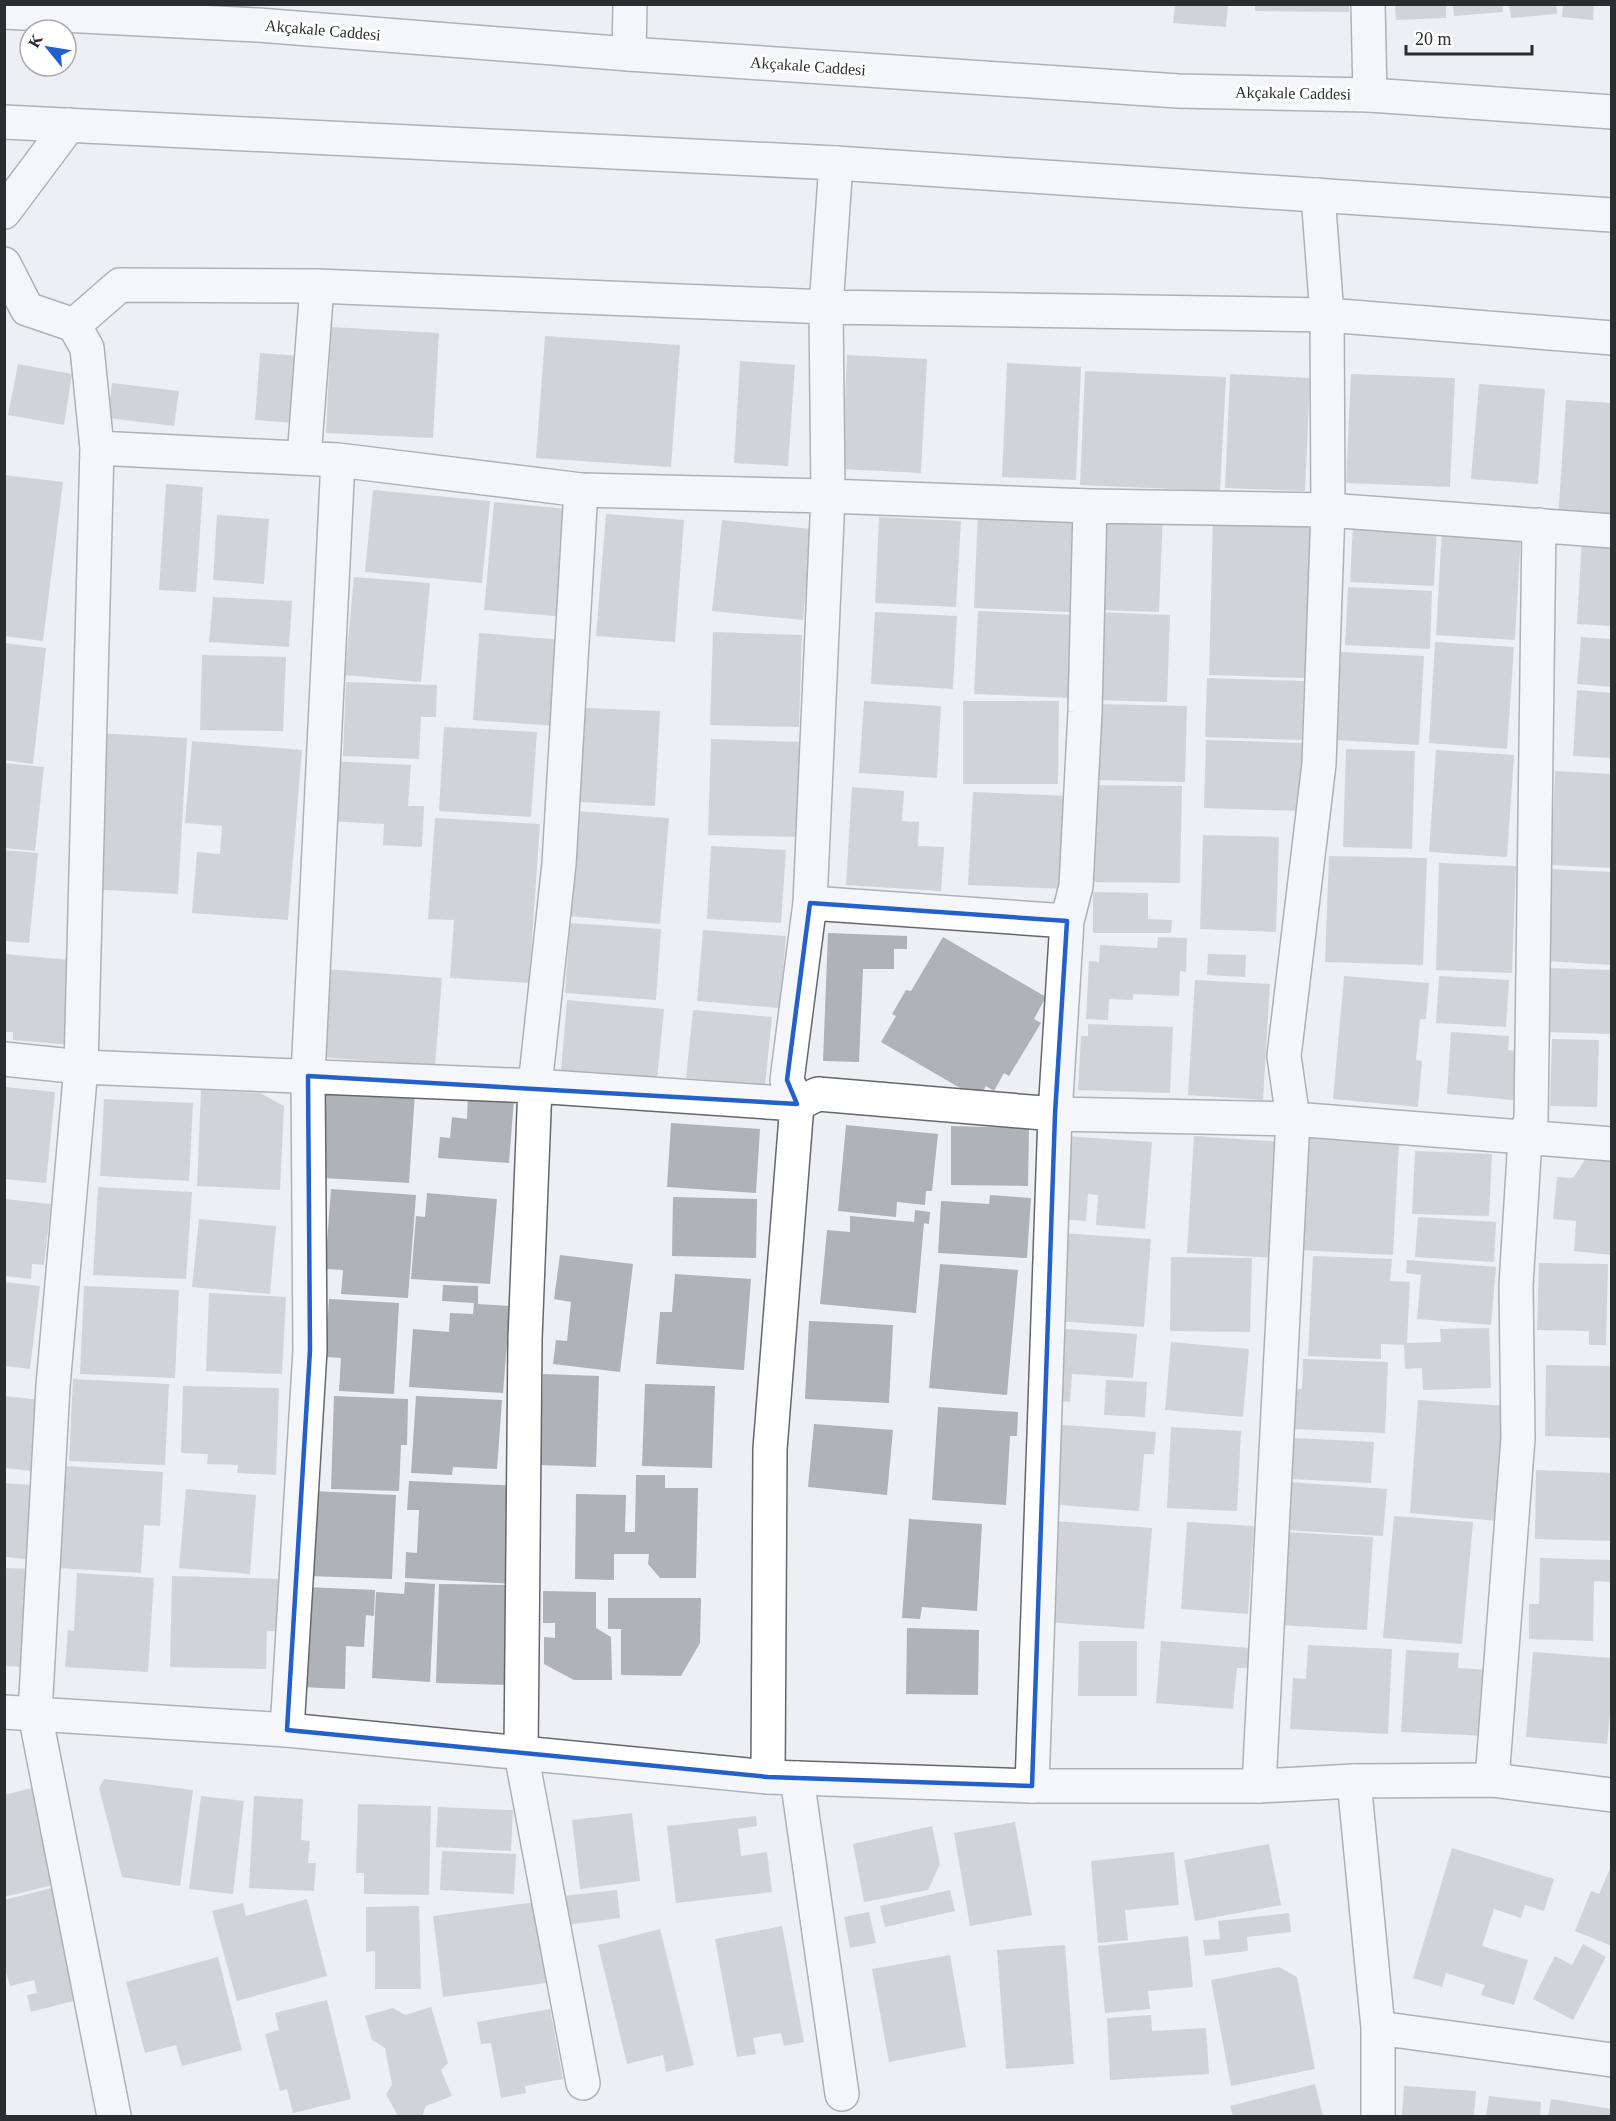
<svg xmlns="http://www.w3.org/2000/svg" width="1616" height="2121" font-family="Georgia,serif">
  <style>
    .building { fill: #afb2b6 }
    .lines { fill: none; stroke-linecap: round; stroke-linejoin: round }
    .street-casing { stroke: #64676b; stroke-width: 36 }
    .secondary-casing { stroke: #64676b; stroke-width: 36 }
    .primary-casing { stroke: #64676b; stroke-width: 36 }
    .street { stroke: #fff; stroke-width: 33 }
    .secondary { stroke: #fff; stroke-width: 33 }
    .primary { stroke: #fff; stroke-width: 33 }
    .marked { fill: none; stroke: #2360cc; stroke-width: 4.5; stroke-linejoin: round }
    .labels { text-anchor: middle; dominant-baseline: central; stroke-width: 6; stroke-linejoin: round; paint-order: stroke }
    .street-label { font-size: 16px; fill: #2c2d2f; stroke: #fff }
  </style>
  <rect width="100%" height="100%" fill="#edeff4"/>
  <!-- building -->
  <path class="building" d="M1175 4H1228L1226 27 1173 23Z
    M1255 4H1349V12L1255 11Z
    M1395 4H1446V18L1396 20Z
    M1453 4H1502L1503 12 1454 16Z
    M1509 4H1556L1557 14 1511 18Z
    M1563 4H1594L1593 20 1562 17Z
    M331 327 439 333 433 438 326 433Z
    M545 336 680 345 671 467 536 458Z
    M260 353 299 356 294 423 255 420Z
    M847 355 927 359 921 473 842 469Z
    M740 361 795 365 788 466 734 463Z
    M1007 363 1081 367 1076 480 1002 477Z
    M18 364 72 374 64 425 8 415Z
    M1085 371 1226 377 1220 491 1080 485Z
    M1230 374 1310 378 1305 491 1225 488Z
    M1351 374 1455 378 1450 487 1346 483Z
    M112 383 179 391 174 426 108 418Z
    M1479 384 1545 389 1538 484 1471 479Z
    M1566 400 1612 403V522L1558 519Z
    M4 475 63 482 43 641 4 636Z
    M166 484 203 487 196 592 159 590Z
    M373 490 490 501 482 583 365 572Z
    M494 502 577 510 568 617 484 610Z
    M978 509 1075 513 1071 612 974 608Z
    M1102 510 1163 512 1159 612 1098 610Z
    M606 514 684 520 675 642 596 636Z
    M217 515 269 519 264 584 213 580Z
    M879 517 961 521 956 607 875 603Z
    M1213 518 1310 521 1306 678 1209 675Z
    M722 520 812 529 803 620 712 611Z
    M1353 524 1437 527 1434 586 1350 582Z
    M1442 528 1521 532 1515 640 1436 635Z
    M1582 537 1612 539V626L1577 624Z
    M354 577 430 583 421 682 345 675Z
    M1348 587 1432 591 1430 649 1345 645Z
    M213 597 292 601 289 647 209 642Z
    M978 611 1075 615 1071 698 974 694Z
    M875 612 957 616 953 689 871 684Z
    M1094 612 1170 615 1167 702 1091 700Z
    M713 632 802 635 799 727 710 725Z
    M479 633 563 640 557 726 473 720Z
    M1581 637 1612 639V687L1577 684Z
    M1435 642 1514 647 1507 749 1429 743Z
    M4 643 46 648 33 764 4 760Z
    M1341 652 1424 656 1419 745 1336 740Z
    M202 655 286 657 283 731 200 730Z
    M1207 678 1304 681 1302 740 1205 737Z
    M346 682 437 685 436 717H421L419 759 343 756Z
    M1577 690 1612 693V758L1573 756Z
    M864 701 941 706 937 778 859 773Z
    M963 701H1059L1058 784H963Z
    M1092 704 1187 706 1185 782 1091 780Z
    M584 708 660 711 655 806 580 802Z
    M444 727 537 732 531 817 439 811Z
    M96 733 187 738 178 894 87 889Z
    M711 739 802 742 799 837 708 835Z
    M1206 740 1303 743 1300 811 1204 808Z
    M192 741 302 750 288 920 192 913 197 852 220 854 222 826 185 823Z
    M1346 749 1415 751 1412 849 1343 847Z
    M1436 750 1514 755 1507 857 1429 852Z
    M329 761 411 765 408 806H424L422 847 383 845 384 824 325 821Z
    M4 763 44 767 35 851 4 848Z
    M1555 771 1612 774V868L1551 865Z
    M1087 785 1182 786 1180 883 1085 882Z
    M852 787 904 791 902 821 919 822 918 846 944 847 941 891 846 885Z
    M973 792 1070 796 1066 889 968 885Z
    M576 811 669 818 660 924 567 916Z
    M435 818 540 824 529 983 450 978 454 920 428 919Z
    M1203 835 1279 837 1276 932 1200 929Z
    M711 846 786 850 781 923 707 919Z
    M4 850 38 853 29 943 4 941Z
    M1329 856 1427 858 1423 965 1325 962Z
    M1439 863 1516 866 1512 973 1436 970Z
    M1549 869 1612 872V965L1544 961Z
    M1093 892 1148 893V919L1172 920 1171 933H1093Z
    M570 923 661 929 656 1000 565 993Z
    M703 930 786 936 780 1008 697 1001Z
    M828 933 907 936V949H894V969H863L859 1062 823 1061Z
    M943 937 1046 997 1034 1019 1041 1023 1009 1076 1004 1073 994 1091 986 1086 979 1099 881 1042 896 1016 892 1014 906 990 911 991Z
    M1158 937 1187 938 1186 972 1180 971 1179 996 1133 994V1000L1109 999 1108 1020 1086 1019 1089 961 1099 962 1100 945 1157 948Z
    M4 954 81 961 73 1045 13 1040V1032H4Z
    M1208 954 1246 955 1245 977 1207 975Z
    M1546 968 1612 970V1034L1544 1032Z
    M325 969 442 978 435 1066 318 1057Z
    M1344 976 1429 983 1426 1019H1420L1416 1060 1422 1061 1418 1107 1333 1099Z
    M1439 976 1509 980 1506 1027 1436 1023Z
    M1195 980 1270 984 1263 1100 1188 1095Z
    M567 1000 664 1009 657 1079 561 1071Z
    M693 1010 772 1017 765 1085 686 1078Z
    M1088 1024 1173 1027 1170 1093 1078 1090 1081 1036H1088Z
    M1451 1032 1509 1036 1508 1050 1525 1052 1516 1075 1513 1100 1447 1094Z
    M1552 1039 1599 1040 1597 1107 1550 1106Z
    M322 1086 415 1092 409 1183 323 1178 325 1154 318 1153Z
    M4 1087 55 1092 46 1183 4 1179Z
    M201 1090 260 1093 284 1106 280 1190 197 1186Z
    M468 1095 514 1099 509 1163 438 1158 440 1137 450 1138 452 1117 467 1119Z
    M104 1099 193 1103 189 1181 100 1176Z
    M671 1123 760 1129 756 1193 667 1187Z
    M846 1125 938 1134 932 1191H926L925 1205 897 1202 896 1217 838 1211Z
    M951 1126 1029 1128 1028 1186 951 1185Z
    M1064 1136 1152 1142 1145 1229 1096 1225 1098 1195 1088 1194 1086 1221 1057 1219Z
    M1194 1136 1282 1142 1275 1258 1187 1253Z
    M1304 1136 1399 1142 1393 1255 1298 1250Z
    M1415 1151 1492 1154 1489 1216 1412 1214Z
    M1588 1155 1612 1157V1255L1574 1251 1576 1221 1553 1219 1557 1177 1573 1178Z
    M98 1187 192 1192 186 1279 93 1275Z
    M331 1189 416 1195 408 1298 341 1294 343 1270 325 1269Z
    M427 1193 497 1199 490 1284 411 1279 416 1216 425 1217Z
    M990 1195 1031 1198 1027 1258 938 1253 941 1201 989 1204Z
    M673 1197 757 1199 756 1258 672 1256Z
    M4 1199 51 1204 44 1265 32 1264 31 1279 4 1276Z
    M915 1210 930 1212 929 1224 924 1223 916 1313 820 1304 827 1230 850 1232V1216L914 1222Z
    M1418 1217 1496 1222 1494 1262 1415 1257Z
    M199 1219 276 1226 270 1294 192 1287Z
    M1060 1233 1151 1239 1144 1327 1054 1321Z
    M560 1255 633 1264 620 1372 553 1364 556 1340 567 1341 571 1302 554 1299Z
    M1313 1256 1392 1259 1390 1281 1410 1282 1407 1343 1441 1342 1440 1329 1489 1328 1491 1388 1423 1390 1422 1368 1405 1369 1404 1345 1381 1344V1359L1308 1356Z
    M1171 1257 1252 1258 1250 1332 1170 1331Z
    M1407 1260 1496 1267 1491 1325 1417 1319 1421 1275 1406 1273Z
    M1539 1263 1608 1264 1606 1345H1589V1331L1537 1330Z
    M940 1264 1018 1270 1007 1395 929 1388Z
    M675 1274 751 1279 744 1370 656 1364 660 1312H672Z
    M4 1282 40 1286 30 1369 4 1366Z
    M443 1285 478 1286V1304L510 1306 503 1393 409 1387 413 1329 449 1332 450 1313 473 1314 474 1303 442 1301Z
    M84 1286 179 1290 175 1378 80 1374Z
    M209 1293 286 1297 282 1374 206 1371Z
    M329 1299 399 1303 394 1394 339 1391 341 1358 325 1357Z
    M809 1321 893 1325 889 1403 805 1399Z
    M1053 1328 1137 1334 1133 1378 1072 1374 1070 1402 1049 1400Z
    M1171 1342 1249 1349 1243 1417 1165 1410Z
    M1303 1359 1388 1362 1385 1433 1294 1429 1295 1389H1302Z
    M1546 1365 1612 1366V1438L1545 1436Z
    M543 1374 599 1376 596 1467 540 1465Z
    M73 1379 169 1384 165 1465 69 1461Z
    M1106 1380 1147 1382 1145 1417 1104 1415Z
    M645 1384 715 1386 712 1468 642 1466Z
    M183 1386 279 1388 276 1475 237 1473 238 1465 207 1464 208 1454 181 1453Z
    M4 1396 41 1400 32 1471 4 1468Z
    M334 1396 408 1399 407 1445H401L399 1491 331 1489Z
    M416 1396 502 1400 497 1469 453 1467 452 1475 411 1473Z
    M1418 1400 1506 1406 1497 1521 1410 1513Z
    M938 1407 1018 1412 1017 1436H1010L1006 1505 932 1500Z
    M814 1424 893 1430 887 1495 808 1487Z
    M1052 1424 1156 1432 1154 1454H1144L1139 1511 1046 1504Z
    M1171 1427 1241 1431 1237 1511 1167 1508Z
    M1294 1438 1374 1442 1371 1483 1291 1479Z
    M64 1466 163 1472 160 1526 144 1525 141 1573 57 1568Z
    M1536 1470 1612 1473V1541L1535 1539Z
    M636 1475H665V1488H698L696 1578H660L648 1564 649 1554H614V1580L575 1579 576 1494 626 1495 625 1532H635Z
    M409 1481 520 1486 514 1584 405 1578 406 1552 417 1553 419 1510H407Z
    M1289 1482 1387 1489 1383 1536 1286 1530Z
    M4 1483 33 1485 26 1559 4 1557Z
    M186 1489 256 1495 250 1574 179 1568Z
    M312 1491 396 1495 392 1579 308 1576Z
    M1394 1516 1473 1522 1462 1644 1383 1638Z
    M909 1519 982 1524 977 1611 922 1607 920 1619 902 1618Z
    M1053 1521 1152 1528 1144 1629 1045 1622Z
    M1187 1522 1254 1526 1248 1614 1181 1609Z
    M1284 1532 1373 1537 1367 1630 1279 1625Z
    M1540 1558 1612 1560V1582L1594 1581 1593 1641 1529 1639V1604H1539Z
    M4 1568 34 1569 27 1667 4 1666Z
    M77 1573 154 1578 148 1672 65 1667 68 1630 74 1631Z
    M172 1576 279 1579 278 1631H267L266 1669 170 1667Z
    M405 1582 435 1584 430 1682 372 1678 376 1592 404 1594Z
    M439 1584 512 1585 509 1685 436 1683Z
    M306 1587 375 1590 374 1616 366 1615 364 1647 346 1646 345 1689 301 1687Z
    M543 1591 596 1592V1628L611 1637 612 1680H574L544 1664V1637L555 1638V1623H543Z
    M608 1598H701L700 1643 681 1676 621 1675V1629H608Z
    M907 1628 979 1630 978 1695 906 1694Z
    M1079 1641H1137V1696H1078Z
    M1161 1641 1250 1648 1248 1668H1237L1233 1709 1156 1703Z
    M1308 1645 1392 1649 1388 1734 1290 1729 1293 1678 1306 1679Z
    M1406 1650 1459 1653 1458 1668 1489 1670 1486 1736 1401 1732Z
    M1533 1652 1612 1658V1694L1607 1744 1526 1737Z
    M104 1779 193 1790 180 1886 122 1877 99 1788Z
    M36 1787 61 1883 4 1897V1795Z
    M201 1796 244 1801 233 1894 189 1889Z
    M254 1796 303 1799 301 1840 310 1841 308 1863H316L314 1891 249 1888Z
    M358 1804 431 1806 429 1895 364 1894V1873H356Z
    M438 1807 513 1810 511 1851 436 1847Z
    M632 1813 640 1881 580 1889 572 1820Z
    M756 1816 757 1826 738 1829 741 1856 767 1852 772 1892 676 1903 667 1826Z
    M1015 1822 1032 1915 970 1926 954 1833Z
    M932 1826 940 1864 928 1890 864 1902 853 1844Z
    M1269 1844 1281 1905 1195 1921 1184 1860Z
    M1452 1848 1554 1879 1544 1911 1525 1905 1521 1918 1494 1909 1482 1946 1528 1960 1514 2005 1481 1995 1485 1985 1446 1973 1442 1987 1413 1978Z
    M442 1851 516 1854 514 1894 440 1890Z
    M1174 1852 1179 1905 1125 1910 1128 1940 1098 1943 1091 1861Z
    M1612 1864V1946L1575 1931 1591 1891 1599 1894Z
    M60 1886 88 1997 31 2012 27 1995 37 1993 34 1980 10 1986 4 1964V1900Z
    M617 1890 620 1918 566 1925 563 1896Z
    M950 1890 955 1911 885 1927 880 1906Z
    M307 1899 327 1976 237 2001 212 1911 243 1903 246 1916Z
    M536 1902 546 1983 443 1997 433 1916Z
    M419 1906 421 1989H375V1951L366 1952V1907Z
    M869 1912 876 1943 850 1948 844 1917Z
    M1289 1913 1291 1932 1247 1937 1248 1951 1205 1956 1203 1940 1220 1939 1218 1921Z
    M782 1926 804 2042 784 2046 781 2033 753 2038 756 2054 737 2057 715 1939Z
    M660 1929 694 2065 666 2072 663 2055 627 2064 598 1945Z
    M1188 1936 1193 1987 1148 1991 1150 2009 1105 2013 1098 1946Z
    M1583 1944 1606 1957 1573 2020 1533 1999 1555 1956 1572 1965Z
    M1065 1945 1074 2064 1006 2069 997 1950Z
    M950 1955 966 2047 889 2062 872 1969Z
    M218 1957 242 2050 182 2066 176 2045 145 2053 126 1982Z
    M1279 1967 1297 1977 1315 2069 1231 2086 1211 1980Z
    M327 2000 351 2099 293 2113 287 2089 280 2091 265 2034 279 2030 275 2013Z
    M431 2007 448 2063 441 2070 452 2096 426 2106 422 2116H398L386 2094 392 2085 385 2048 372 2040 365 2016 393 2008 405 2015Z
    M550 2009 563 2079 525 2086 526 2093 501 2098 491 2043 481 2044 477 2022Z
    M1151 2015 1152 2031 1206 2028 1209 2074 1110 2080 1107 2018Z
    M1315 2084 1323 2116H1233L1230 2106Z
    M1404 2086 1476 2091 1474 2116H1402Z
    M1489 2096 1541 2102 1540 2116H1486Z
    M1551 2099 1612 2109V2116H1548Z"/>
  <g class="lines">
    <!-- street casing -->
    <g class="street-casing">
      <path id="street" d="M1368 4 1370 95
        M629 54 630 4
        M4 264 27 309 74 325 87 348 97 448 81 1067 535 1086 797 1104 818 1094 1055 1114 1293 1119 1612 1144
        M74 325 120 285 317 286
        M97 448 338 460 308 1076 310 1350 287 1730
        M304 458 317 286 826 307 1327 315 1612 338
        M338 460 581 490
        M810 903 1067 921
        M4 1059 81 1067 53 1386 35 1714 114 2116
        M768 1777 770 1449 797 1104 787 1080 810 903 828 496 826 307 836 163
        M797 1778 842 2094
        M1492 1780 1518 1438 1516 1285 1525 1139 1531 1119 1539 525
        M1354 1781 1378 2028V2116
        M1032 1786 1055 1114 1067 921 1076 886 1085 712 1090 506
        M1259 1786 1293 1119 1284 1056 1319 764 1328 510 1327 315 1318 195
        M1378 2028 1612 2060
        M583 2083 521 1753 525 1339 535 1086 559 864 581 490 828 496 1090 506 1328 510 1612 531"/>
    </g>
    <!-- secondary casing -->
    <g class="secondary-casing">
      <path id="secondary" d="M4 212 69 125
        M4 1712 287 1730 768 1777 1032 1786H1259L1354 1781 1492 1780 1612 1795"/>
    </g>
    <!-- primary casing -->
    <g class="primary-casing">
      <path id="primary" d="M4 12 258 25 629 54 1178 91 1370 95 1612 112
        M4 122 836 163 1612 215"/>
    </g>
    <!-- street -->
    <use href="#street" class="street"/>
    <!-- secondary -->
    <use href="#secondary" class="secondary"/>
    <!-- primary -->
    <use href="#primary" class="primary"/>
  </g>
  <!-- marked area -->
  <path d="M0 0H1616V2121H0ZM810 903 1067 921 1055 1114 1032 1786 768 1777 287 1730 310 1350 308 1076 797 1104 787 1080Z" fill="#edeff4" fill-opacity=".55" fill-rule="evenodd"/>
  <path class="marked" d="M810 903 1067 921 1055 1114 1032 1786 768 1777 287 1730 310 1350 308 1076 797 1104 787 1080Z"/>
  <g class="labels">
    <!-- street labels -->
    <g class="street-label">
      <text transform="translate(323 30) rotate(5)">Akçakale Caddesi</text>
      <text transform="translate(808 66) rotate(4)">Akçakale Caddesi</text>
      <text transform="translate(1293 93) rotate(1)">Akçakale Caddesi</text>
    </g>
  </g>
  <!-- border -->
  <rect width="1616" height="2121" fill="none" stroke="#2c2d2f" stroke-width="12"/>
  <!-- north arrow -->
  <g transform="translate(48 48) rotate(300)"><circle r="28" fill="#ffffff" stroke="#ababac" stroke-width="1.5"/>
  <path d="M0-4.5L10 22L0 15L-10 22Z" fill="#2360cc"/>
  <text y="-9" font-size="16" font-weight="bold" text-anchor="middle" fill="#2c2d2f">K</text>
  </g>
  <!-- scale -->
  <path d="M1406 45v9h126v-9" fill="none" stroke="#2c2d2f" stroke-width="3"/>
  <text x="1415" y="45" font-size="18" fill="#2c2d2f" stroke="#ffffff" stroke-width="4.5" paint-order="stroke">20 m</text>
</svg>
